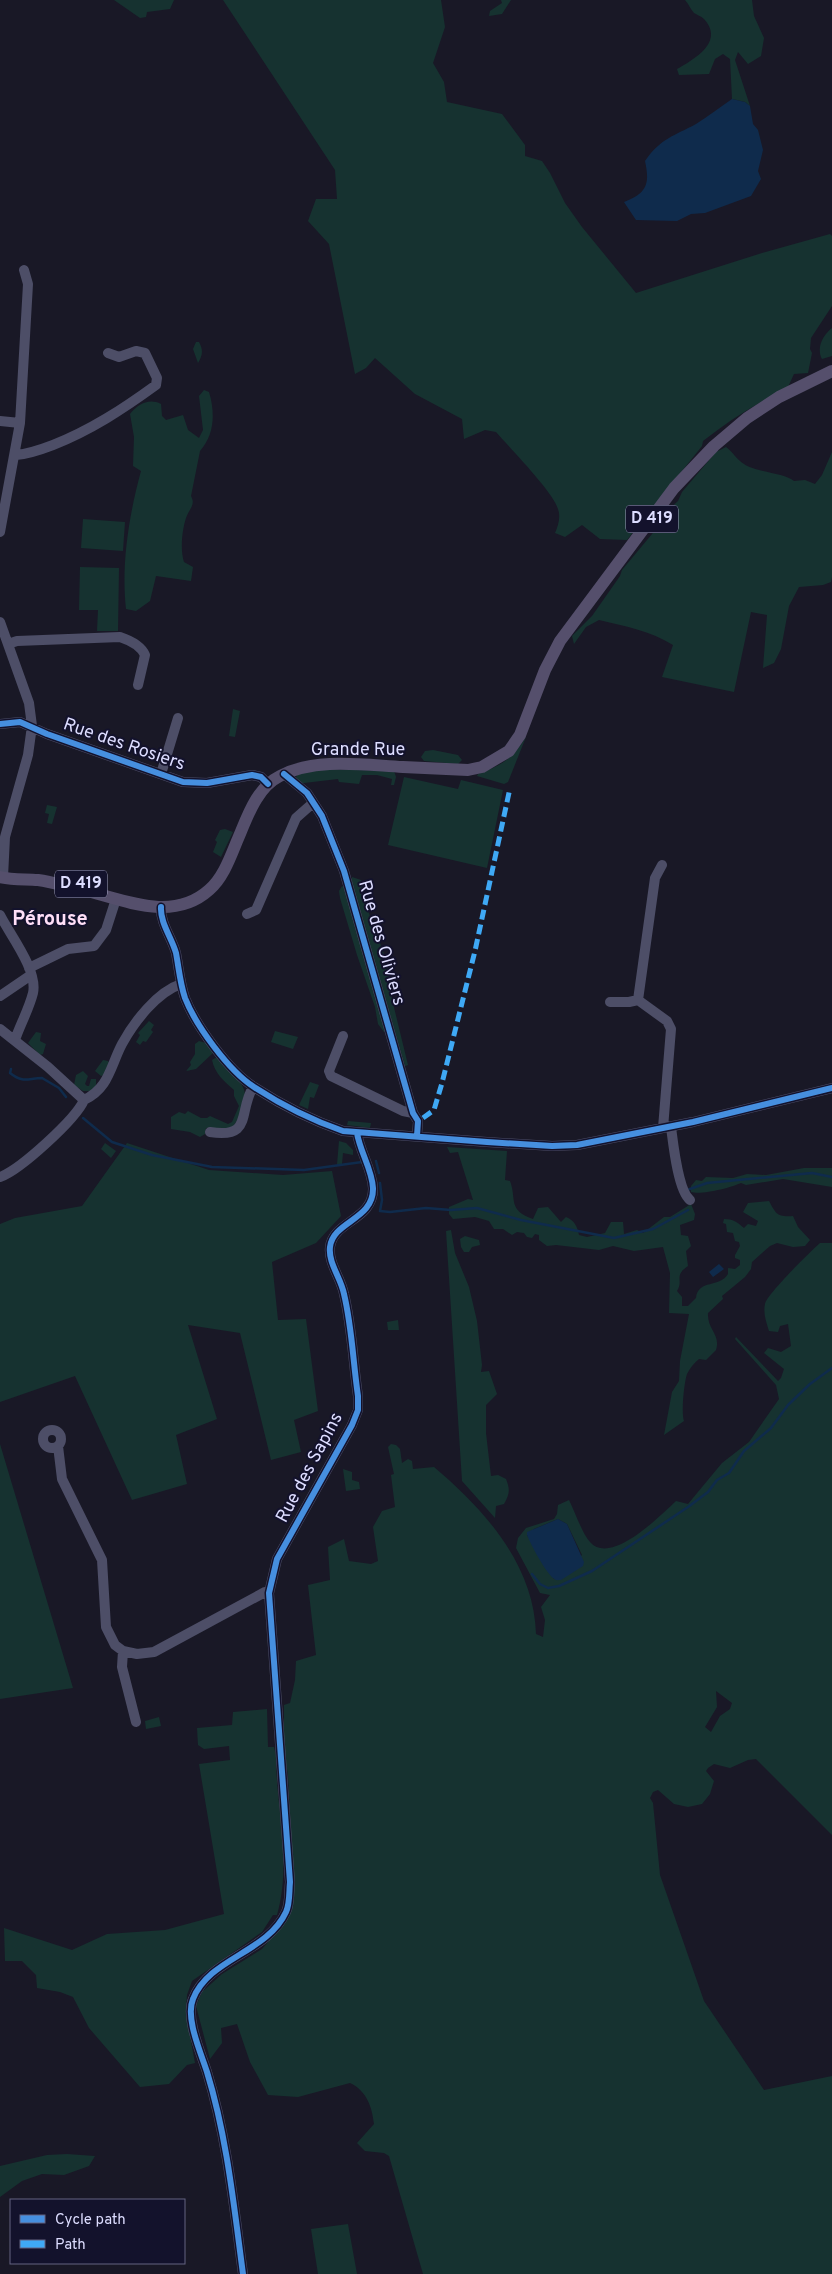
<svg xmlns="http://www.w3.org/2000/svg" width="832" height="2274" font-family="Overpass,sans-serif">
  <style>
    .green { fill: #163230; fill-rule: evenodd }
    .water { fill: #0f2b4c }
    .lines { fill: none; stroke-linecap: round; stroke-linejoin: round }
    .stream { stroke: #0f2b4c; stroke-width: 2.5 }
    .minor { stroke: #4d4e67; stroke-width: 10 }
    .major { stroke: #554f6c; stroke-width: 12 }
    .quiet { stroke: #3fa9f5; stroke-width: 5; stroke-dasharray: 10 5; stroke-linecap: butt }
    .cycleway-casing { stroke: #13122c; stroke-width: 9 }
    .cycleway { stroke: #468fdf; stroke-width: 6 }
    .labels { text-anchor: middle; dominant-baseline: central; stroke-width: 4; stroke-linejoin: round; paint-order: stroke }
    .shield { fill: #13122c; stroke: #a0a0c0; stroke-width: 1 }
    .shield-label { font-size: 16px; font-weight: bold; fill: #ddf }
    .street-label { font-size: 18px; fill: #ddf; stroke: #13122c }
    .quarter-label { font-size: 20px; font-weight: bold; fill: #ffdff7; stroke: #13122c }
  </style>
  <rect width="100%" height="100%" fill="#191826"/>
  <!-- green -->
  <path class="green" d="M114 0H174L170 9 147 12 146 17 140 18Z
    M223 0H441L445 27 433 63 444 82 447 102 502 114 525 145V156L542 161 550 173 565 203 582 227 636 293 762 253 830 234 832 236V306L811 338 810 349 812 353 808 373 794 374 788 387C776 392 771 397 761 402 741 413 722 426 703 441L702 446 627 540 600 539 582 525 565 537 555 533C558 526 561 517 558 509 554 493 509 447 496 432L485 430 464 439 462 419 415 394 375 358 366 368 355 374 329 244 308 221 316 199H337L335 170Z
    M501 0H511L502 14 489 16 490 11 502 3Z
    M685 0H752L754 16 764 38 761 56 748 64 738 52 735 60 750 106 745 102 732 99 730 59 723 54 715 59 709 74 679 75 677 69C694 59 725 42 704 19 701 16 697 15 694 13 690 9 689 4 685 0Z
    M832 328V356L822 359C816 348 823 335 832 328Z
    M196 342H199C204 351 202 356 198 363L193 349Z
    M204 390 209 392C215 412 215 434 200 451L191 496C196 505 189 509 186 518 182 530 180 550 184 562L193 567 191 581 156 576 150 601 136 611 126 609C121 564 129 515 141 471L133 466 134 437 130 414C138 404 149 398 161 404L162 416 166 420 183 415 188 430 199 438 203 430 199 396Z
    M726 447C733 452 737 460 744 464 755 472 785 473 794 481L805 480 815 484 822 475 832 452V577L831 582 823 585 799 587 789 606 781 649 774 663 763 668 767 615 751 612 734 692 662 677 673 645C651 631 624 626 599 620L586 627 574 644 572 636 592 616 620 576 622 570 662 522 666 512 678 501 682 492 716 452Z
    M83 519 125 522 123 551 81 548Z
    M80 567 119 568 118 631H97L98 610H79Z
    M233 709 240 711 235 737 229 736Z
    M526 737 508 782 504 784 477 776 478 774C502 765 512 759 526 737Z
    M433 750 458 755 462 760 458 764 424 761 421 757 425 751Z
    M317 769 394 771 396 777 394 785H391L392 779 377 775H362L359 784 339 782 338 779 304 783H299L295 779 298 774Z
    M404 777 458 789 461 780 503 790 487 868 388 845Z
    M47 805 57 807 52 824 47 823 49 814 45 813Z
    M225 829 233 832 221 857 213 852 217 842 215 840 220 830Z
    M352 877 361 880C365 887 362 893 364 900L389 967C388 977 392 985 391 995L408 1065 405 1066 351 882Z
    M342 886 344 887 388 1030 384 1032 378 1024 375 1007 357 955 340 898 339 891Z
    M149 1021 154 1025 151 1030 153 1032 146 1042 143 1041 140 1045 136 1042 140 1035 138 1033Z
    M275 1031 298 1037 293 1049 271 1042Z
    M36 1032 41 1033 40 1041 46 1044 43 1054 40 1055 28 1043Z
    M199 1041 206 1043 213 1053 196 1069 186 1071 191 1065 190 1062 195 1054V1044Z
    M217 1057C246 1086 257 1094 230 1131H218L206 1128 205 1134 200 1137 190 1132 171 1129V1117L179 1112 185 1114 188 1111 201 1118H207L210 1116 228 1124 232 1122 239 1106 234 1096V1090C224 1081 215 1074 212 1060Z
    M103 1060 108 1061 110 1064 106 1074 101 1076 95 1071Z
    M83 1071 88 1076 85 1084 87 1086H89L91 1079H96V1086L91 1091H83L74 1085 76 1075Z
    M310 1082 319 1085 314 1098 310 1097 308 1109 299 1105Z
    M348 1121 371 1123 370 1128 347 1125Z
    M339 1141 346 1143 353 1150V1155L343 1153 342 1164 337 1165Z
    M105 1143 116 1151 111 1158 101 1149Z
    M127 1143 209 1170 283 1175 332 1171 341 1216 316 1243 272 1262 278 1320 306 1319 318 1411 294 1420 301 1452 271 1460 240 1333 188 1325 217 1419 176 1435 187 1484 132 1500 75 1376 0 1402V1224L15 1218 82 1206Z
    M447 1147 507 1151 505 1180 510 1181C517 1199 507 1210 533 1219L538 1208 548 1207 561 1222 566 1217C575 1221 577 1226 579 1235L587 1237 605 1233 611 1222H623L624 1234 637 1230 643 1233 664 1217H670L691 1204 695 1214 694 1220 680 1225 681 1235 688 1236 691 1246 686 1251 688 1266C673 1276 684 1280 677 1291L682 1297V1306H688L696 1298C698 1279 720 1288 728 1274V1268L735 1269 740 1265V1260L735 1258V1255L740 1246 739 1242 735 1241 733 1233 727 1232 726 1224 723 1223 724 1219C733 1219 737 1222 744 1228L748 1224 756 1226 758 1221 743 1212 748 1203 769 1201C776 1214 777 1217 793 1216L798 1227 810 1240 805 1246 793 1247 777 1243 770 1246 752 1262 751 1269 745 1277 722 1296 723 1299 708 1313C707 1330 721 1334 716 1350L706 1360 699 1359C694 1363 690 1368 687 1374 684 1383 681 1413 684 1421L664 1435 672 1392 679 1381 680 1361 689 1314 669 1313 670 1273 663 1247 634 1251 613 1246 599 1250 556 1245 547 1246 539 1240V1235L535 1234 532 1238 527 1237 524 1233 517 1232 512 1235 503 1229H494L489 1221 475 1217 453 1219 449 1214V1207L468 1199 473 1200 458 1152 450 1153Z
    M804 1168H832V1187L783 1179 746 1185 741 1183C730 1188 702 1195 691 1192V1186L696 1180 702 1181 706 1177 733 1178 747 1174 766 1175Z
    M451 1230 455 1253 469 1287 477 1321 482 1365 481 1372 489 1371 497 1394 486 1405V1433L491 1476 498 1475 506 1479C510 1489 510 1494 504 1504L496 1506 495 1518 462 1481 446 1231Z
    M465 1236 479 1240 480 1245 472 1247 469 1252H464L461 1247 460 1239Z
    M820 1243H832V1835L756 1759 748 1760 730 1768 714 1764 708 1768 706 1771 714 1781 710 1794 702 1804 688 1807 674 1804 658 1790 653 1792 650 1798 653 1803 660 1875 704 2001 764 2090 832 2076V2274H423L389 2156 384 2153 365 2151 357 2143 374 2124C372 2107 367 2091 350 2083L298 2097 268 2095 250 2062 237 2024 221 2028 222 2043 210 2059 196 2006 202 1992 222 1974 262 1949 285 1922 291 1830 288 1776 284 1748V1705L290 1703 295 1680 296 1661 316 1655 308 1585 330 1580 328 1547 344 1539 349 1561 371 1564 378 1561 373 1527 382 1511 395 1507 391 1475 394 1474 388 1447 391 1444 396 1445 400 1449 402 1463 408 1459 412 1461 413 1469 434 1467C485 1510 534 1565 536 1634L543 1637 545 1620 541 1607 550 1595 540 1593 516 1548 518 1538 526 1528 554 1519 557 1514 558 1505 569 1500C575 1512 582 1533 590 1542 611 1566 660 1516 676 1501L688 1504 722 1463 749 1442 779 1399 776 1385 735 1339 736 1337 778 1381 781 1378 784 1369 764 1353 768 1348 781 1352 791 1346 788 1324 780 1326 778 1332 769 1331C766 1321 763 1313 765 1304 767 1294 810 1252 820 1243ZM558 1519 567 1524 582 1555 554 1579 527 1535 534 1529ZM716 1691 732 1703 730 1709 720 1716 711 1732 705 1727 717 1707Z
    M398 1320 399 1330H388L387 1322Z
    M0 1444 73 1688 0 1699Z
    M343 1469 352 1472V1480L359 1482 360 1489 346 1491Z
    M267 1709 268 1747H274L276 1756C276 1809 292 1863 277 1915H273L262 1932 192 1981 187 1995 186 2007 189 2031 195 2063 187 2065 169 2084 140 2087 89 2028 73 1997 60 1992 37 1988 36 1975 22 1961H5L4 1928 72 1950 107 1934 165 1930 224 1914 199 1764 230 1760 229 1746 204 1749 198 1745 197 1728 232 1725 233 1712Z
    M159 1717 161 1726 146 1729 145 1721Z
    M67 2154 95 2156 89 2166 64 2175 42 2174 22 2181 0 2197V2166L47 2155Z
    M348 2224 357 2274H318L311 2229Z"/>
  <!-- water -->
  <path class="water" d="M732 99 745 102 750 106 753 124 758 130 763 150 758 171 761 179 751 196 705 213 691 214 677 221 636 220 624 202C647 193 650 184 645 161 661 138 674 136 696 124 709 116 720 107 732 99Z
    M719 1264 724 1269 713 1277 709 1272Z
    M558 1519 567 1524 584 1562 583 1566 561 1580C557 1580 556 1581 553 1578 545 1571 531 1545 527 1535V1532Z"/>
  <g class="lines">
    <!-- stream -->
    <path class="stream" d="M11 1069 10 1073C24 1084 28 1078 42 1078L59 1088 66 1097
      M83 1118 112 1142 152 1155 212 1167 304 1170 362 1162
      M376 1161 379 1173
      M380 1183 382 1200 380 1211 390 1212 426 1208 451 1210 477 1208 521 1220 614 1238 653 1229 688 1210
      M687 1190 707 1183 812 1173 832 1177
      M532 1574 540 1584 548 1588 559 1586 592 1571 688 1507 708 1492 717 1480 729 1473 744 1451 771 1428 788 1405 810 1384 832 1368"/>
    <!-- minor -->
    <path class="minor" d="M0 421 20 423
      M16 455C29 454 40 450 53 445 91 430 123 409 156 385L157 378 145 353 136 351 119 357 108 353
      M0 532 20 423 28 284 24 270
      M0 622 29 703 32 726 28 755 5 837 3 877
      M8 644 17 641 120 637C129 640 141 646 145 655L138 685
      M0 724 20 722 47 734 183 782 207 783 252 775 261 777 268 784
      M161 774 178 718
      M284 774 307 793 322 816 344 871 413 1113 418 1121 417 1136
      M662 865 655 878 638 1000 667 1021 671 1029 663 1128
      M161 907C160 923 172 938 176 953 179 969 180 983 185 998 196 1026 229 1071 254 1087 280 1104 314 1121 343 1131L487 1142 552 1146 577 1145 693 1122 832 1088
      M247 914 256 910 296 818 313 803
      M0 915C10 935 38 970 33 993 29 1009 20 1025 15 1040
      M29 968 68 949 94 946 106 930 116 899
      M0 996 31 975
      M610 1002H629L638 1000
      M0 1029 48 1067 84 1100
      M343 1036 329 1071 331 1076 403 1111 413 1113
      M84 1100C109 1088 110 1067 122 1044 134 1022 157 992 181 984
      M671 1127C673 1142 678 1191 690 1200
      M210 1132C253 1139 238 1112 253 1087
      M0 1177C20 1170 76 1119 84 1100
      M43 1439a9 9 0 1 1 18 0a9 9 0 1 1-18 0Z
      M58 1446 62 1479 102 1560 106 1627 115 1645 123 1651 137 1654 154 1652 265 1592 269 1593
      M123 1651 122 1667 136 1722
      M243 2274C234 2207 227 2137 207 2072 201 2053 185 2018 193 1999 209 1958 267 1953 286 1912 290 1904 289 1892 290 1882L269 1593 277 1559 352 1425 358 1410V1396C353 1362 352 1327 344 1294 341 1278 328 1263 330 1247 333 1221 374 1220 373 1188 372 1169 360 1152 357 1133"/>
    <!-- major -->
    <path class="major" d="M0 877C12 880 25 879 38 880 52 882 65 886 79 889 120 898 171 924 209 890 223 878 230 858 237 841 247 818 256 788 280 776 316 757 364 765 403 767 425 768 446 769 468 770L482 767 509 751 520 735 545 670 560 641 674 488 714 446 747 418 779 397 832 371"/>
    <!-- quiet -->
    <path class="quiet" d="M423 1118 434 1110 442 1083 475 951 510 788"/>
    <!-- cycleway casing -->
    <g class="cycleway-casing">
      <path id="cycleway" d="M0 724 20 722 47 734 183 782 207 783 252 775 261 777 268 784
        M284 774 307 793 322 816 344 871 413 1113 418 1121 417 1136
        M161 907C160 923 172 938 176 953 179 969 180 983 185 998 196 1026 229 1071 254 1087 280 1104 314 1121 343 1131L487 1142 552 1146 577 1145 693 1122 832 1088
        M243 2274C234 2207 227 2137 207 2072 201 2053 185 2018 193 1999 209 1958 267 1953 286 1912 290 1904 289 1892 290 1882L269 1593 277 1559 352 1425 358 1410V1396C353 1362 352 1327 344 1294 341 1278 328 1263 330 1247 333 1221 374 1220 373 1188 372 1169 360 1152 357 1133"/>
    </g>
    <!-- cycleway -->
    <use href="#cycleway" class="cycleway"/>
  </g>
  <g class="labels">
    <!-- shield labels -->
    <g class="shield">
      <rect x="626" y="505.5" width="52" height="27" rx="4"/>
      <rect x="55" y="870.5" width="52" height="27" rx="4"/>
    </g>
    <g class="shield-label">
      <text x="652" y="519">D 419</text>
      <text x="81" y="884">D 419</text>
    </g>
    <!-- street labels -->
    <g class="street-label">
      <text transform="translate(124 745) rotate(19)">Rue des Rosiers</text>
      <text x="358" y="750">Grande Rue</text>
      <text transform="translate(381 943) rotate(74)">Rue des Oliviers</text>
      <text transform="translate(310 1468) rotate(-62)">Rue des Sapins</text>
    </g>
    <!-- quarter labels -->
    <g class="quarter-label">
      <text x="50" y="920">Pérouse</text>
    </g>
  </g>
  <!-- legend -->
  <rect x="10" y="2199" width="175" height="65" fill="#13122c" stroke="#646380"/>
  <rect x="20" y="2215" width="25" height="8" fill="#468fdf" stroke="#646380"/>
  <text x="55" y="2224" font-size="15" fill="#ddddff">Cycle path</text>
  <rect x="20" y="2240" width="25" height="8" fill="#3fa9f5" stroke="#646380"/>
  <text x="55" y="2249" font-size="15" fill="#ddddff">Path</text>
</svg>
